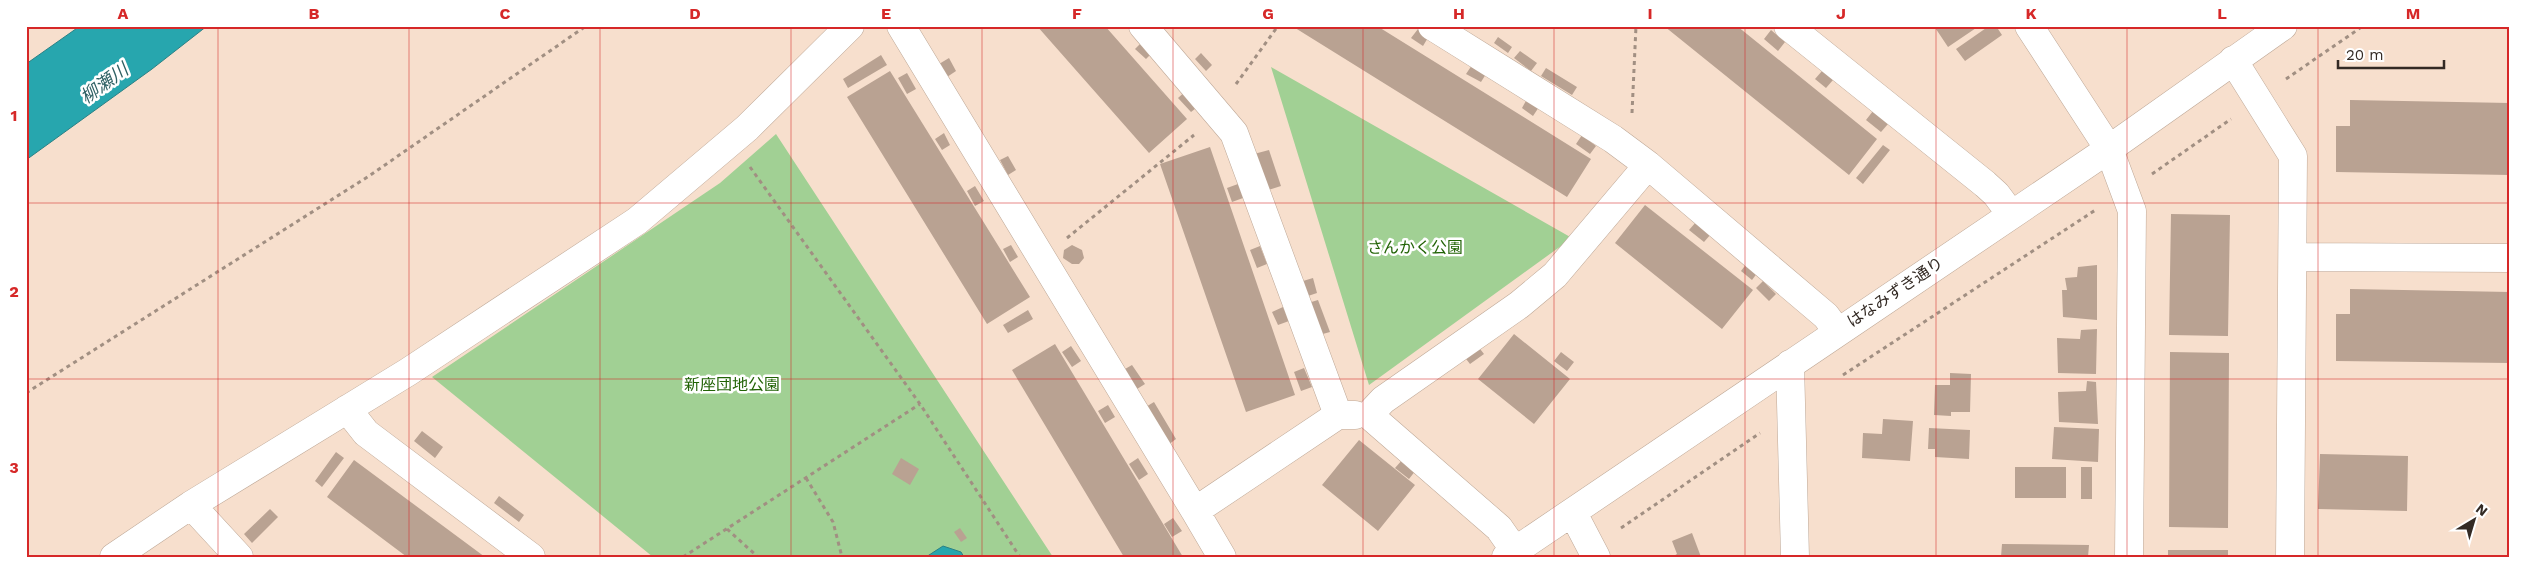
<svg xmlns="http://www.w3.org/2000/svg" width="2536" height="583" font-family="'Work Sans','Noto Sans JP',sans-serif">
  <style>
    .green { fill: #a1d094 }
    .water { fill: #27a6ae; stroke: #2b8185 }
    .building { fill: #b9a292 }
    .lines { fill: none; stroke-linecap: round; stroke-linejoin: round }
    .minor-casing { stroke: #bea897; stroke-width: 29 }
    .path { stroke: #a18f82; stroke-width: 3; stroke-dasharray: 4 4; stroke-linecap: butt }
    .minor { stroke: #fff; stroke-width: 28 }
    .grid { fill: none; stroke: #d62828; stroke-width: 1; stroke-opacity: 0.55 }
    .labels { text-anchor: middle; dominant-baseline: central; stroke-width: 5; stroke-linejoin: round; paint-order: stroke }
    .park-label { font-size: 16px; fill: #226306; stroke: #fff }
    .street-label { font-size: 16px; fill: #332a24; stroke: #fff }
    .water-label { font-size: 18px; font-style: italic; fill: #2f6164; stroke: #fff }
    .neatline { fill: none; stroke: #d62828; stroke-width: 2 }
    .grid-label { font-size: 16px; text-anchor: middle; font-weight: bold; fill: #d62828 }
  </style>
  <rect width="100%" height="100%" fill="#f7dfcd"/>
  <!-- green -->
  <path class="green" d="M1271 67 1572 238 1369 385Z
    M776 134 1053 557H653L432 377 720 183Z"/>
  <!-- water -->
  <path class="water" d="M80 26H207L152 69 26 160V64Z
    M943 546 961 552 964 557H926Z"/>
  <!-- building -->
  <path class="building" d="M1037 26H1105L1187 119 1149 153Z
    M1292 26H1377L1591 159 1567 197Z
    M1664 26H1737L1877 139 1849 175Z
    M1934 26H1979L1948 47Z
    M1989 26H1996L2002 35 1965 61 1956 49Z
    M1418 29 1429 36 1423 46 1411 38Z
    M1771 30 1785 42 1778 51 1764 39Z
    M1498 37 1512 47 1508 53 1494 43Z
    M1143 41 1154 51 1146 59 1135 49Z
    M1520 51 1537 63 1531 71 1514 58Z
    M1201 53 1212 65 1206 71 1195 59Z
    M881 55 887 65 848 88 843 79Z
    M949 58 956 71 947 77 939 64Z
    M1472 65 1486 74 1481 82 1466 74Z
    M1546 68 1577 87 1572 95 1541 76Z
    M890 71 1030 297 987 324 847 97Z
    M1822 71 1833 80 1826 88 1815 79Z
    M907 73 916 89 907 94 898 78Z
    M1187 90 1200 105 1191 112 1178 98Z
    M1527 99 1539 107 1533 116 1522 108Z
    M2350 100 2510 103V175L2336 172V126H2350Z
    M1873 111 1888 124 1881 132 1866 120Z
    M944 133 950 145 942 150 935 139Z
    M1582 135 1596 146 1590 154 1576 144Z
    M1883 145 1890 150 1863 184 1856 178Z
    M1210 147 1295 395 1246 412 1160 164Z
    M1269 150 1281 186 1265 191 1254 154Z
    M1008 156 1016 170 1008 175 1000 160Z
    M1238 184 1243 198 1232 202 1227 188Z
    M975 186 984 201 975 206 967 191Z
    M1645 205 1753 290 1722 329 1615 243Z
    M2171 214 2230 215 2228 336 2169 335Z
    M1696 222 1711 234 1704 242 1689 230Z
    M1011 245 1018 257 1010 262 1003 249Z
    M1072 245 1082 250 1084 258 1079 264H1072L1063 258 1064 250Z
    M1260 246 1267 264 1257 268 1250 250Z
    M1747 263 1758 272 1752 280 1741 271Z
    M2097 265V320L2063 317 2062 290H2067L2065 278 2077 277 2078 267Z
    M1313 278 1317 293 1308 296 1303 281Z
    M1763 281 1776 294 1769 301 1756 288Z
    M2350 289 2510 292V363L2336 361V314H2350Z
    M1318 300 1330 332 1319 335 1308 303Z
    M1283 307 1289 321 1278 325 1272 312Z
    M1028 310 1033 319 1008 333 1003 325Z
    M2097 329 2096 374 2058 373 2057 338 2080 339 2081 330Z
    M1514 334 1570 379 1534 424 1478 379Z
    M1055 344 1183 557H1124L1012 370Z
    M1477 345 1484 354 1470 364 1463 355Z
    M1071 346 1081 361 1072 367 1062 352Z
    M1561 352 1574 362 1567 371 1554 361Z
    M2170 352 2229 353 2228 528 2169 527Z
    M1132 365 1145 384 1137 389 1125 369Z
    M1304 368 1312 387 1301 391 1294 372Z
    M1950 373 1971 374 1970 412H1951V416L1934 415 1935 385H1950Z
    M2087 381 2096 382 2098 424 2059 422 2058 392 2086 391Z
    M1154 402 1176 439 1168 445 1144 408Z
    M1108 405 1115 417 1105 423 1098 411Z
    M1883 419 1913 421 1910 461 1862 458 1863 433 1882 434Z
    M2054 427 2099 429 2098 462 2052 459Z
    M1929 428 1970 430 1969 459 1935 457V449H1928Z
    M422 431 443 447 435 458 414 441Z
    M1359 440 1415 485 1378 531 1322 485Z
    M336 452 344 458 322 487 315 481Z
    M2320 454 2408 456 2407 511 2318 509Z
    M901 458 919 469 910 485 892 474Z
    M1138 458 1148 474 1139 480 1129 464Z
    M1403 459 1416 470 1409 479 1395 468Z
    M354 460 485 557H407L327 497Z
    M2015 467H2066V498H2015Z
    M2081 467H2092V499H2081Z
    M499 496 524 515 519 522 494 503Z
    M270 509 278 517 252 543 244 534Z
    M1173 518 1182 531 1172 537 1164 524Z
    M960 528 967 538 961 542 954 532Z
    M1692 533 1701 557H1672L1677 554 1672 541Z
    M2002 544 2089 545 2088 557H2001Z
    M2168 550H2228V557H2168Z"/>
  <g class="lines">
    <!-- minor casing -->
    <g class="minor-casing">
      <path id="minor" d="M901 26 1195 511
        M1143 26 1234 133 1338 415
        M1432 26 1613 139 1648 165 1826 316 1837 331
        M1788 26 1985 184 1996 194 2011 214
        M2029 26 2109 149 2132 211 2129 557
        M2233 60 2293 156 2290 557
        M2293 257 2510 258
        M1790 364 1795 557
        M347 409 366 433 531 557
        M191 505 239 557
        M1573 513 1596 557
        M1515 551 1499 528 1369 415 1383 400 1519 305 1555 275 1648 165
        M114 557 191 505 408 372 637 221 747 128 850 26
        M1222 557 1195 511 1338 415H1355
        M1506 557 2109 149 2283 26"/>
    </g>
    <!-- path -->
    <path class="path" d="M2286 79 2363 26
      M1236 84 1278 26
      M1632 113 1636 26
      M750 167 920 404 1020 557
      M2152 174 2231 119
      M1067 238 1194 135
      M1843 375 2097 209
      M26 393 369 176 586 26
      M806 478 833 522 842 557
      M1621 528 1760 433
      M727 529 758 557
      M683 557 920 404"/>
    <!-- minor -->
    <use href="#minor" class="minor"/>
  </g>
  <!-- grid -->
  <path class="grid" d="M218 26V557M409 26V557M600 26V557M791 26V557M982 26V557M1173 26V557M1363 26V557M1554 26V557M1745 26V557M1936 26V557M2127 26V557M2318 26V557M26 203H2510M26 379H2510"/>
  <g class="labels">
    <!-- park labels -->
    <g class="park-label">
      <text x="1415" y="247">さんかく公園</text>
      <text x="732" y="384">新座団地公園</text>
    </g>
    <!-- street labels -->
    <g class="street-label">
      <text transform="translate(1895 292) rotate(-34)">はなみずき通り</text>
    </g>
    <!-- water labels -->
    <g class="water-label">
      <text transform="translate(104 83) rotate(-36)">柳瀬川</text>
    </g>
  </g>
  <!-- border -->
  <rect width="2536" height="583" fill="none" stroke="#ffffff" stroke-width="55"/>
  <!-- north arrow -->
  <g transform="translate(2474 520) rotate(38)" stroke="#ffffff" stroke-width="4" paint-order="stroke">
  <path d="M0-4L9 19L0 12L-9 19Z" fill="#332a24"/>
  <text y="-8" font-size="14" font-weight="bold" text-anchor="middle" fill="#332a24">N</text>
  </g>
  <!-- scale -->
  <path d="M2338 60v8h106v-8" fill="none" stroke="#332a24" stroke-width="2.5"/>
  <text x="2346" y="60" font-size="15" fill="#332a24" stroke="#ffffff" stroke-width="4" paint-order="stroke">20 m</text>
  <rect x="28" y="28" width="2480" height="528" class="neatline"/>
  <g class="grid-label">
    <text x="123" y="19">A</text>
    <text x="314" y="19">B</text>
    <text x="505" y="19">C</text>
    <text x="695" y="19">D</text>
    <text x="886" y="19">E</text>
    <text x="1077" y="19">F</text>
    <text x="1268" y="19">G</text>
    <text x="1459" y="19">H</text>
    <text x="1650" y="19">I</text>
    <text x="1841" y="19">J</text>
    <text x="2031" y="19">K</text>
    <text x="2222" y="19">L</text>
    <text x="2413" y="19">M</text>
    <text x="14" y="121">1</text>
    <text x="14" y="297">2</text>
    <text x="14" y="473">3</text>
  </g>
</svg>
